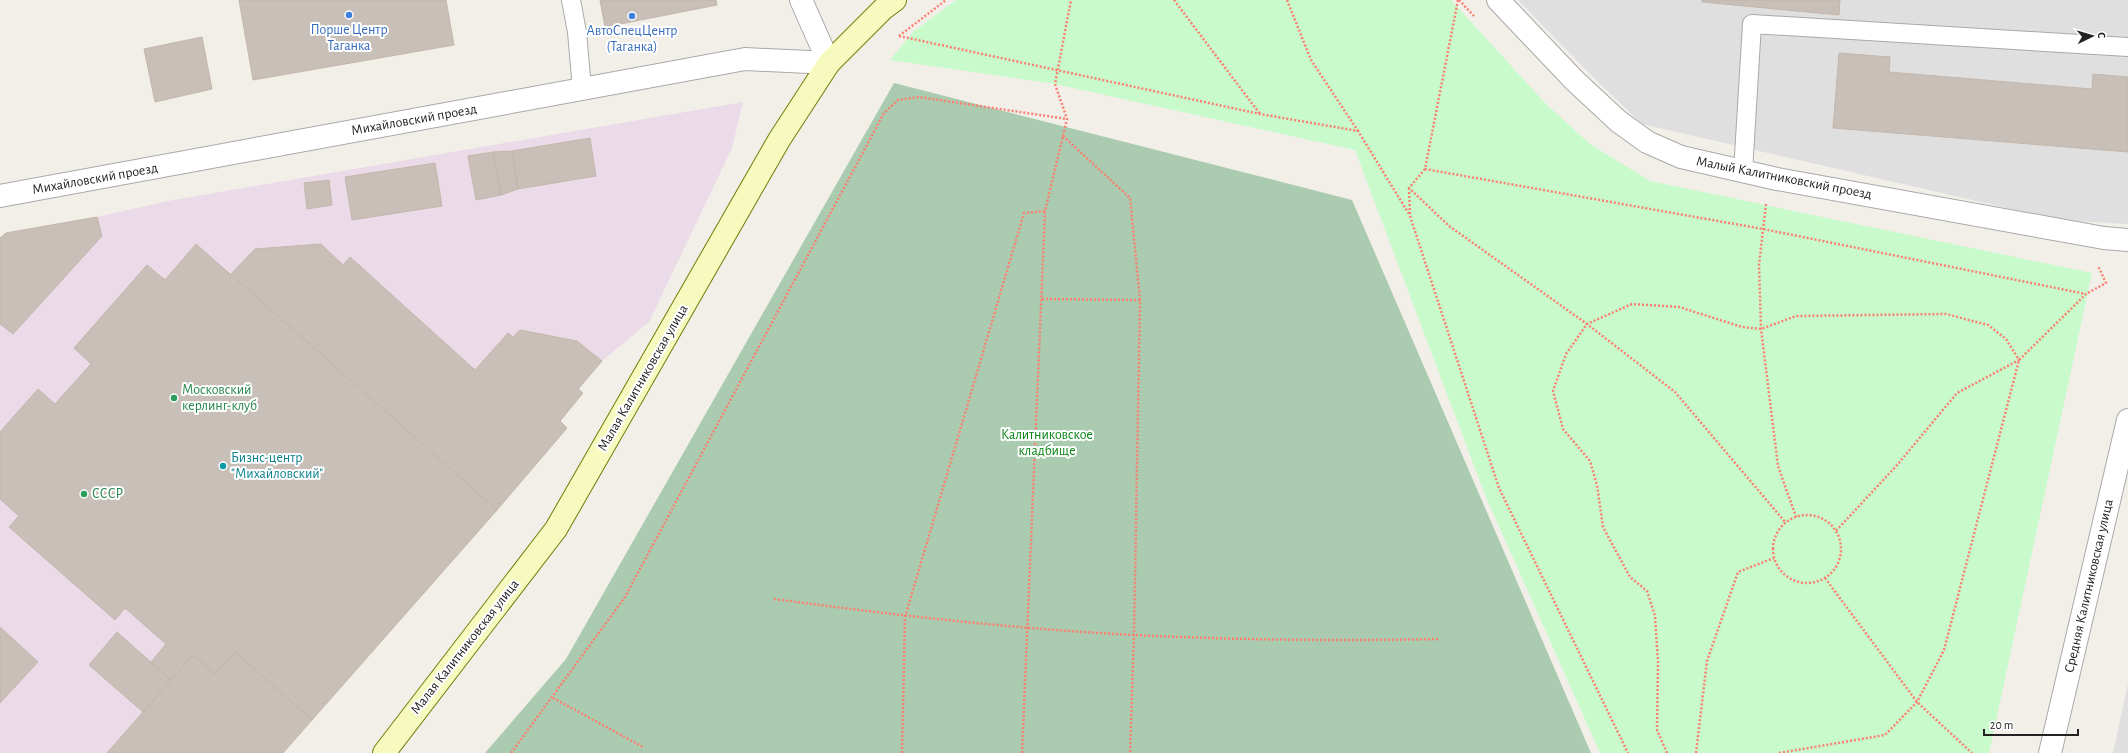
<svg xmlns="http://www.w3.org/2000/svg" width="2128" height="753" font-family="'Alegreya Sans',sans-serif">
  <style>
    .residential { fill: #e0dfdf }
    .industrial { fill: #ebdbe8 }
    .cemetery { fill: #aacbaf }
    .park { fill: #c8facc }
    .building { fill: #c7bfb8; stroke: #c4b6ab }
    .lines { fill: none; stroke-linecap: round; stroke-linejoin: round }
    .lane-casing { stroke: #a9a9a9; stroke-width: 20 }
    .street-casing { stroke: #a9a9a9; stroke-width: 24 }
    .secondary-casing { stroke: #707d05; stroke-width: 24 }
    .path { stroke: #fa8072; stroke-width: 2.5; stroke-dasharray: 2 2; stroke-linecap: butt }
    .lane { stroke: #fff; stroke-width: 18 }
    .street { stroke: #fff; stroke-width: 22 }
    .secondary { stroke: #f7fabf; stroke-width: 22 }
    .shop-dot { fill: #3f7fe0; stroke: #fff; stroke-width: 1.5 }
    .leisure-dot { fill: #2e9e5b; stroke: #fff; stroke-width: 1.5 }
    .culture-dot { fill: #0f9aa8; stroke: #fff; stroke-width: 1.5 }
    .labels { text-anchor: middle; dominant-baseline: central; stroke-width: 4; stroke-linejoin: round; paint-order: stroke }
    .shop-label { font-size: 14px; fill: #366cbe; stroke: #fff }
    .street-label { font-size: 14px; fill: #222; stroke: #fff }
    .leisure-label { font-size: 14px; fill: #27864d; stroke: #fff; text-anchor: start }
    .park-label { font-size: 14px; fill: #0c8416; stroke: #fff }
    .culture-label { font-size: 14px; fill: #0d838f; stroke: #fff; text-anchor: start }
  </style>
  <rect width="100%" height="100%" fill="#f2efe9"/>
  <!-- residential -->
  <path class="residential" d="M1518 0H2128V224L2059 220 1642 124 1593 77Z
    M2128 684V753H2113Z"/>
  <!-- industrial -->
  <path class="industrial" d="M743 102 732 148 649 322 602 361 579 389 583 393 560 421 567 428 283 753H0V238L6 233 97 217 168 201Z"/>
  <!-- cemetery -->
  <path class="cemetery" d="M894 83 1352 200 1591 753H485L566 659Z"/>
  <!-- park -->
  <path class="park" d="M956 0H1451L1546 104 1590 144 1650 181 2092 273 1989 753H1600L1485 495 1355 150 1055 84 890 60 914 31Z"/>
  <!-- building -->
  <path class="building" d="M239 0H446L454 45 253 80Z
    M600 0H716L717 5 605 27Z
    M1702 0H1840L1839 15 1702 2Z
    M202 37 212 89 155 102 144 49Z
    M1839 53 1890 57 1889 72 2092 89 2093 74 2128 77V152L1833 128Z
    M590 138 596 176 518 189 512 151Z
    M512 151 518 189 501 195 493 152Z
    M493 152 501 195 476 200 468 156Z
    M435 163 442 206 352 220 345 177Z
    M329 180 332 205 307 209 304 183Z
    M97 217 102 236 13 334 0 324V238L6 233Z
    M196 244 497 510 312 720 235 652 215 674 193 655 171 680 151 662 166 644 125 608 115 620 9 527 19 516 0 499V432L38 389 55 404 91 364 74 348 147 265 165 280Z
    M321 244 343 265 350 257 475 370 508 333 513 337 520 330 577 341 602 361 578 389 583 393 560 421 567 428 497 510 231 274 255 249Z
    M0 627 38 662 0 703Z
    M117 632 171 680 143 712 89 665Z
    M235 652 312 720 283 753H107L193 655 215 674Z"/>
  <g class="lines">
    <!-- lane casing -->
    <g class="lane-casing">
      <path id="lane" d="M571 0 577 32 582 89
        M1743 172 1752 24 2128 47"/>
    </g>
    <!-- street casing -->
    <g class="street-casing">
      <path id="street" d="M1498 0 1574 80 1618 121 1647 142 1681 157 1777 179 2104 238 2128 240
        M0 196 745 59 829 63 801 0
        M2050 753 2128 420"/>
    </g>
    <!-- secondary casing -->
    <g class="secondary-casing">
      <path id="secondary" d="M384 753 556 529 779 140 829 63 884 8 895 0"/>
    </g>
    <!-- path -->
    <path class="path" d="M1174 0 1260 114
      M1287 0 1311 60 1358 131
      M1458 0 1425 169 1763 229 2086 294
      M1459 0 1474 16
      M899 36 1260 114 1358 131 1409 214
      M899 36 946 0
      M1063 136 1130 198 1140 300 1134 635 1130 753
      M1425 169 1409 188 1449 226 1587 324 1675 392 1786 523
      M1409 188 1410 216 1499 488 1628 753
      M1766 204 1759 265 1761 329 1778 466 1796 517
      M1042 299 1140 300
      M1773 549a34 34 0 1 1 68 0a34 34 0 1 1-68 0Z
      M1825 578 1917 702 1972 753
      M774 599C894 615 1014 629 1135 635 1236 640 1338 641 1440 639
      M553 698 643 747
      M511 753 625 597 884 113 898 100 919 97 1067 119
      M902 753 905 617 1024 213 1045 211
      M1022 753 1045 211 1067 119 1055 84 1071 0
      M1667 753 1657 730 1658 662 1655 616 1647 591 1630 577 1603 527 1597 485 1590 461 1563 429 1553 391 1566 354 1587 324 1632 304 1679 307 1742 327 1761 329 1796 316 1946 314 1988 325 2006 339 2019 360 1957 393 1898 464 1835 532
      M1696 753 1707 661 1738 572 1774 558
      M1779 753 1885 735 1917 702 1944 650 2019 360 2086 294 2106 283 2098 266"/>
    <!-- lane -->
    <use href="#lane" class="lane"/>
    <!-- street -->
    <use href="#street" class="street"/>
    <!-- secondary -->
    <use href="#secondary" class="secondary"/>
  </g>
  <!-- markers -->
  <g class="shop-dot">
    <circle cx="349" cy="15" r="4"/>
    <circle cx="632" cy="16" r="4"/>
  </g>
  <g class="leisure-dot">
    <circle cx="174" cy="398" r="4"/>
    <circle cx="84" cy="494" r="4"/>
  </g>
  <circle class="culture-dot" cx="223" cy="466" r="4"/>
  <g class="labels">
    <!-- shop labels -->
    <g class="shop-label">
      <text x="349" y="30">Порше Центр<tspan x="349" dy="16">Таганка</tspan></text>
      <text x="632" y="31">АвтоСпецЦентр<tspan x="632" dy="16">(Таганка)</tspan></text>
    </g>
    <!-- street labels -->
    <g class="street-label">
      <text transform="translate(414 120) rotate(-10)">Михайловский проезд</text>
      <text transform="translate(1784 178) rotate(11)">Малый Калитниковский проезд</text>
      <text transform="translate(95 179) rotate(-10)">Михайловский проезд</text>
      <text transform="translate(643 378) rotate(-60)">Малая Калитниковская улица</text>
      <text transform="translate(2089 586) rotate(-77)">Средняя Калитниковская улица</text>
      <text transform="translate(465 647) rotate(-52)">Малая Калитниковская улица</text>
    </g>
    <!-- leisure labels -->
    <g class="leisure-label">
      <text x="182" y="390">Московский<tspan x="182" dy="16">керлинг-клуб</tspan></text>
      <text x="92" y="494">СССР</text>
    </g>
    <!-- park labels -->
    <g class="park-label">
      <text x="1047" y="435">Калитниковское<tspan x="1047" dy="16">кладбище</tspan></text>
    </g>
    <!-- culture labels -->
    <g class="culture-label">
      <text x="231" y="458">Бизнс-центр<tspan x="231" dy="16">"Михайловский"</tspan></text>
    </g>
  </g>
  <!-- north arrow -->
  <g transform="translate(2092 36) rotate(85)" stroke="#ffffff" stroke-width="3" paint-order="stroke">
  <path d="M0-3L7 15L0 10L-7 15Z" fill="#222222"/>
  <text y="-6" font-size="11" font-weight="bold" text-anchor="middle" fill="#222222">С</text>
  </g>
  <!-- scale -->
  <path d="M1984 729v6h94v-6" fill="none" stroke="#222222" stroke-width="2"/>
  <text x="1990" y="729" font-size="12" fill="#222222" stroke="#ffffff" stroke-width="3" paint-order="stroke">20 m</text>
</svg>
